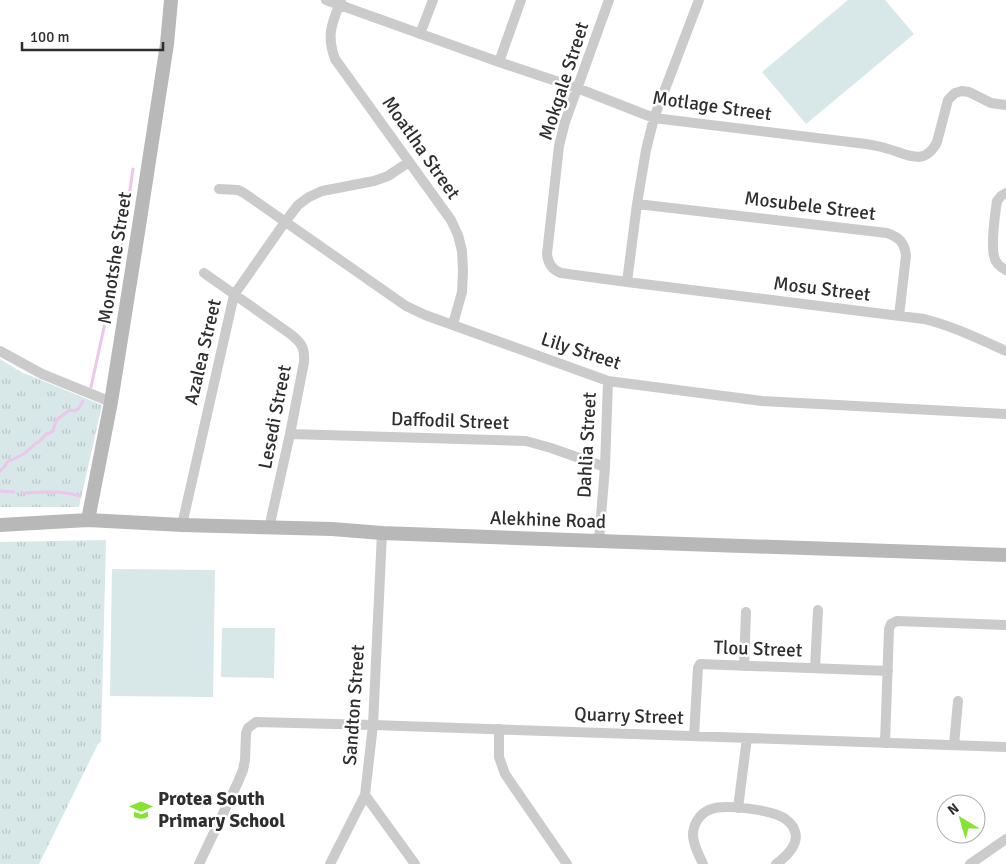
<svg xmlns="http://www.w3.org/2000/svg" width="1006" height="864" font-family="Signika,sans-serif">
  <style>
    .grass { fill: url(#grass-tufts) }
    .garden { fill: #d8e7e8 }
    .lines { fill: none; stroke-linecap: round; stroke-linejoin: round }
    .stream { stroke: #ebc7eb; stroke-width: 3 }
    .street { stroke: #cbcbcb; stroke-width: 10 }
    .secondary { stroke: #b8b8b8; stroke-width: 14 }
    .labels { text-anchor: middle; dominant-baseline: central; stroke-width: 5; stroke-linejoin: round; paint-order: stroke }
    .street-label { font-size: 19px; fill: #2e2e2e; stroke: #fff }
    .poi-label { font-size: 19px; font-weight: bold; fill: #2e2e2e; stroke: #fff; text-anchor: start }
  </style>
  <defs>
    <pattern id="grass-tufts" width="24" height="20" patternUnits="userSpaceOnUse" patternTransform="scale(1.25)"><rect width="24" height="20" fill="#d8e7e8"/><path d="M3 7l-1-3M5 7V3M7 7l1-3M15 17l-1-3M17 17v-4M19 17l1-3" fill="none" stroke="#bac6c7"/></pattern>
  </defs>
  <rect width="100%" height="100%" fill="#fff"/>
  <!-- grass -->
  <path class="grass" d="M0 359 21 372 102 405 79 507H0Z
    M106 540 101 741 98 744 39 864H0V542Z"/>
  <!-- garden -->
  <path class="garden" d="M848 0H885L914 34 806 124 762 72Z
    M112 569 215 570 213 697 110 696Z
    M222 628H275L274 678 221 677Z"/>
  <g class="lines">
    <!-- stream -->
    <path class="stream" d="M91 387 122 245 133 169
      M0 471 5 466 7 462 24 454 35 444 40 441 46 434 50 433 53 431 56 420 70 410 75 411 79 408 83 401
      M0 491 14 492
      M22 493C41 492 62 490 80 496"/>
    <!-- street -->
    <path class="street" d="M326 0 499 62 577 88 654 118 866 144C872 145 879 146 885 148 906 153 924 168 937 142L948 100 955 93 962 91 969 92 991 103 1006 105
      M341 0C332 24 326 34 335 59L451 220 458 235 462 251 463 271 462 292 453 324
      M609 0 565 122 559 146 547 254C548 264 552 270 561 273L627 282 924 319C953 326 979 339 1006 351
      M420 34 433 0
      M499 62 521 0
      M219 189 238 190 244 193 406 306 425 315 608 381 762 401 1006 414
      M1006 193 1001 196 997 201C995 213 991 245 994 256 995 262 1000 267 1006 270
      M637 204 887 233C899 237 905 243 906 256L899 316
      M204 273 289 333C301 342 305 347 304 362L290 434 269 528
      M627 282 637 204 646 150 654 118 699 0
      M0 351 42 374 111 402
      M290 434 526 441 551 448 605 467
      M182 525 234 295 285 222 298 205 309 197 322 191 374 181 388 176 409 162
      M599 541 605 467 608 381
      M744 666 746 612
      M815 668 818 610
      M499 729V757L505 774 567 864
      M694 736 698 668 700 664 888 671
      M885 743 889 629 891 624 897 621 1006 625
      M954 745 958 701
      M365 795 415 864
      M738 808 747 738
      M199 864 238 782 243 770 245 760 246 733 248 728 256 722 373 725 1006 747
      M330 864 365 795 373 725 382 533
      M703 864C699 855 693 845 693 835 693 825 699 814 709 810 723 803 771 810 784 818 788 821 793 825 794 829 801 843 786 857 776 864
      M970 864 1006 839"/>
    <!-- secondary -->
    <path class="secondary" d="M88 520 111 402 139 226 167 44 171 0
      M0 525 88 520 182 525 332 529 382 533 599 541 1006 555"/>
  </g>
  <!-- icons -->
  <defs>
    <g id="school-bare" transform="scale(1.725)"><path d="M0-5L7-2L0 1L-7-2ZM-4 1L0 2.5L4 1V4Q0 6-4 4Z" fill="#85e331" stroke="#fff" stroke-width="2.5" paint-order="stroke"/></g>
  </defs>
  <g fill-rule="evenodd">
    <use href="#school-bare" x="141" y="810"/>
  </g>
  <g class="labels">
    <!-- street labels -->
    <g class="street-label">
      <text transform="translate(564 81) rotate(-72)">Mokgale Street</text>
      <text transform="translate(712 106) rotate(8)">Motlage Street</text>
      <text transform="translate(421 148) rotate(55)">Moatlha Street</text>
      <text transform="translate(810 206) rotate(7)">Mosubele Street</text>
      <text transform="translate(115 258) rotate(-81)">Monotshe Street</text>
      <text transform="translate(822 289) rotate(7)">Mosu Street</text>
      <text transform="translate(581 351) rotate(18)">Lily Street</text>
      <text transform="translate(203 352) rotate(-77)">Azalea Street</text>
      <text transform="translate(275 417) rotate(-79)">Lesedi Street</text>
      <text transform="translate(450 421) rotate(2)">Daffodil Street</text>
      <text transform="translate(587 445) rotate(-87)">Dahlia Street</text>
      <text transform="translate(548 520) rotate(2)">Alekhine Road</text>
      <text transform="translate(758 649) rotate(2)">Tlou Street</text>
      <text transform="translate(354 705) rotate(-86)">Sandton Street</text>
      <text transform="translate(629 716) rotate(2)">Quarry Street</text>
    </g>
    <!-- poi labels -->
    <g class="poi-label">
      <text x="158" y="799">Protea South<tspan x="158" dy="22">Primary School</tspan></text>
    </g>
  </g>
  <!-- north arrow -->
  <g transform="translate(961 819) rotate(322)"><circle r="24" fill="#ffffff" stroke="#ababab"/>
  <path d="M0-4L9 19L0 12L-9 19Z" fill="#85e331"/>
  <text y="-8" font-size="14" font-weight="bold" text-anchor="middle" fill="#2e2e2e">N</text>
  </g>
  <!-- scale -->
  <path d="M22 42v8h141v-8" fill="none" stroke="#2e2e2e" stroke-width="2.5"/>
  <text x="30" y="42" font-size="15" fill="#2e2e2e" stroke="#ffffff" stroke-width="4" paint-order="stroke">100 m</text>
</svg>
